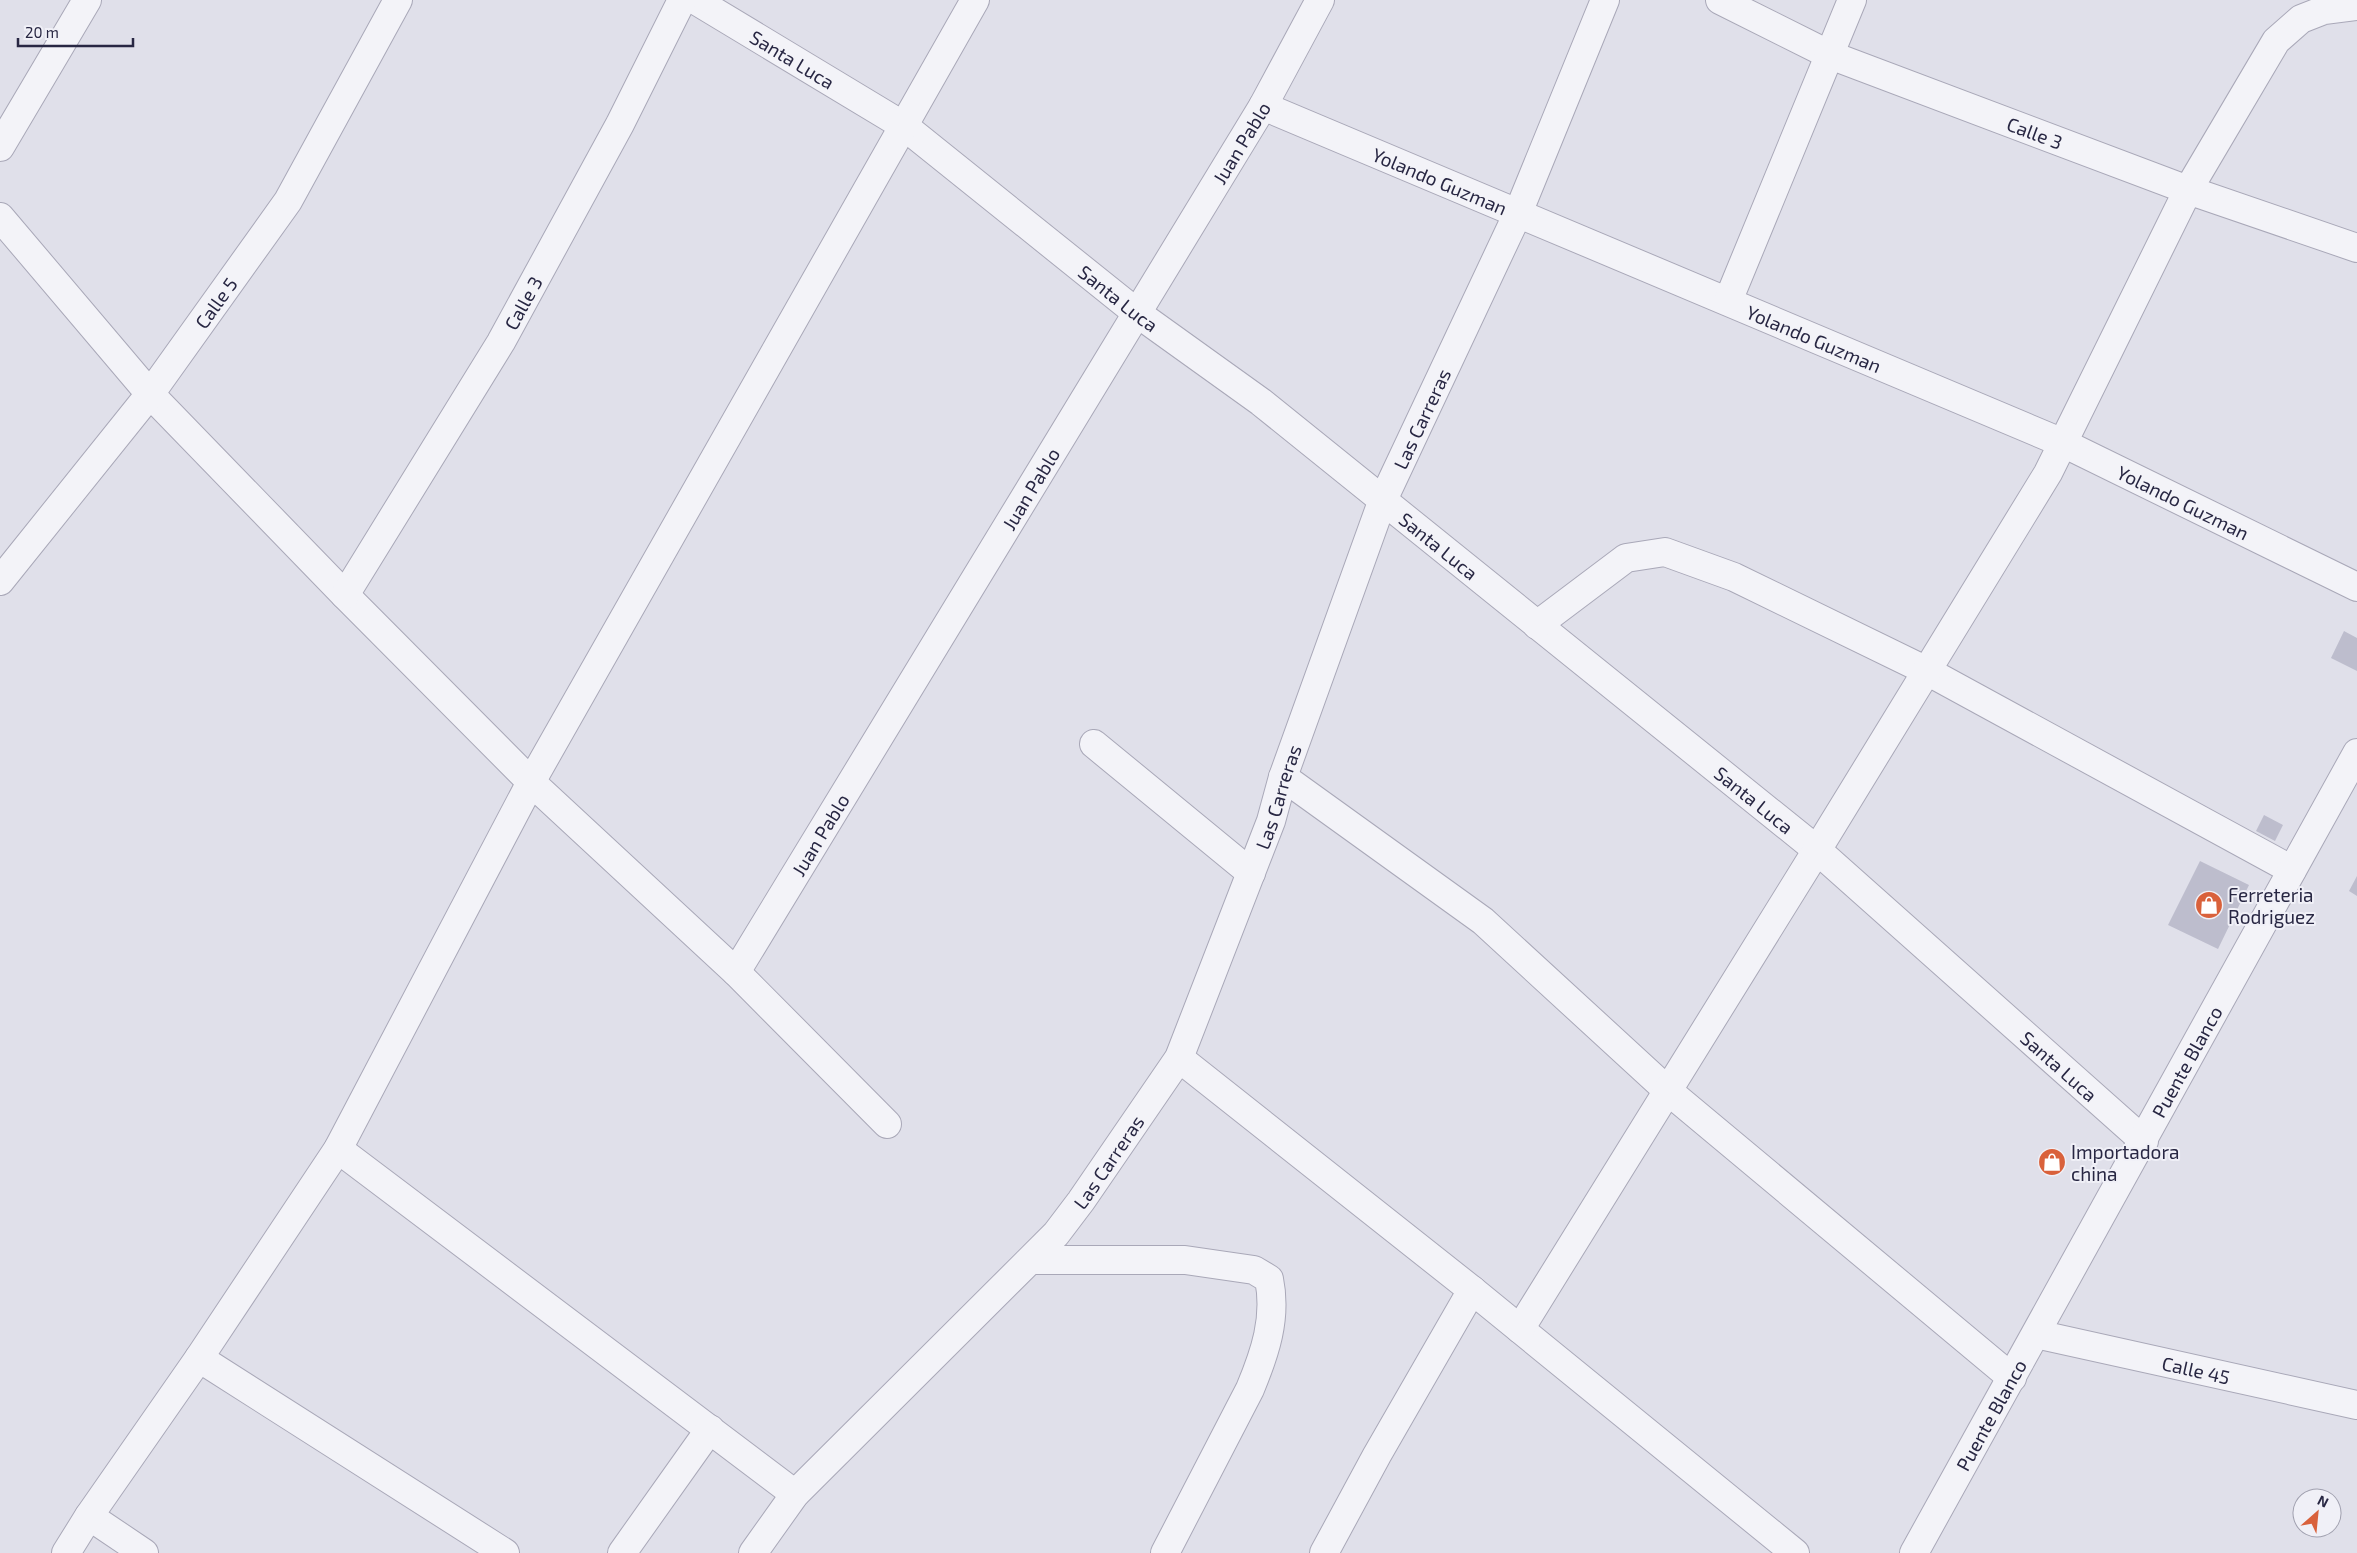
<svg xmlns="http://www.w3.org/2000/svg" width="2357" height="1553" font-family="'Exo 2',sans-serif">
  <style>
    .building { fill: #bdbdcd }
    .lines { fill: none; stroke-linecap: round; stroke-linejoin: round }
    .minor-casing { stroke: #a9a8b8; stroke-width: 30 }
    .tertiary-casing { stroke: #a9a8b8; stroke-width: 30 }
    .minor { stroke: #f3f3f8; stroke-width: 28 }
    .tertiary { stroke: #f3f3f8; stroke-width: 28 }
    .labels { text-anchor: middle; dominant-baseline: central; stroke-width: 4; stroke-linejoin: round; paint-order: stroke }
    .street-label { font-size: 19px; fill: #282743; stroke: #f0f0f7 }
    .poi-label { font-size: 19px; fill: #282743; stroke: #f0f0f7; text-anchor: start }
  </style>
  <rect width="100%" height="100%" fill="#e0e0ea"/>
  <!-- building -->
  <path class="building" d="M2344 631 2357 638V671L2331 658Z
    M2264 815 2283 825 2275 841 2256 831Z
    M2200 861 2249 885 2218 949 2168 925Z
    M2357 876V896L2349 891Z"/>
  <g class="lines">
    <!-- minor casing -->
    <g class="minor-casing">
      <g id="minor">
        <path id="s1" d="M695 0 904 126 1137 313 1261 402 1817 850 2144 1141"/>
        <path id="s2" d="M1720 0 1830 55 2188 190 2357 248"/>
        <path id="s3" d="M1263 106 2063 443 2357 587"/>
        <path d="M0 147 87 0"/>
        <path d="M0 217 150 394 345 595 531 782 736 972 887 1124"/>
        <path d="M1728 301 1852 0"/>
        <path id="s4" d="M0 581 150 394 288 201 398 0"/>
        <path id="s5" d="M345 595 501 342 620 124 682 0"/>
        <path d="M1537 625 1626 558 1665 552 1734 577 1927 671 2292 870"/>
        <path d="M1094 744 1251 873"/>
        <path d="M1283 777 1483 921 1667 1090 2012 1378"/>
        <path id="s6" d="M736 972 1263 106 1320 0"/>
        <path d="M1179 1058 1472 1290 1795 1553"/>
        <path d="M338 1149 795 1494"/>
        <path d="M1032 1260H1185L1254 1270 1269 1279C1277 1318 1265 1353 1250 1389L1165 1553"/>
        <path d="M1520 1329 1817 850 2048 473 2188 190 2276 41 2301 19 2324 10 2357 6"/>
        <path id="s7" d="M2036 1334 2357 1405"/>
        <path d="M199 1358 505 1553"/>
        <path d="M89 1516 144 1553"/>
        <path d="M66 1553 89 1516 199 1358 338 1149 531 782 975 0"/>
        <path d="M622 1553 710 1429"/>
        <path id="s8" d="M753 1553 795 1494 1056 1234 1081 1201 1179 1058 1271 821 1283 777 1382 502 1518 213 1605 0"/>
        <path d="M1324 1553 1377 1455 1472 1290"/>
      </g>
    </g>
    <!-- tertiary casing -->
    <g class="tertiary-casing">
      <g id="tertiary">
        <path id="s9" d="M1914 1553 2357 753"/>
      </g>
    </g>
    <!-- minor -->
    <use href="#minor" class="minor"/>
    <!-- tertiary -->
    <use href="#tertiary" class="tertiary"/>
  </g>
  <!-- icons -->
  <defs>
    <g id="shop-disc" transform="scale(1.4375)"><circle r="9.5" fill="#d9613b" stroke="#f0f0f7"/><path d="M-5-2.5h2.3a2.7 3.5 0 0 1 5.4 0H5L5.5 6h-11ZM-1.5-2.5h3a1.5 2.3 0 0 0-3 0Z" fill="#fff"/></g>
  </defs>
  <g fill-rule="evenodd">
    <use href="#shop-disc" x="2209" y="905"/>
    <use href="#shop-disc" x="2052" y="1162"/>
  </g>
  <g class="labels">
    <!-- street labels -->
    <g class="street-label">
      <text stroke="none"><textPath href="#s1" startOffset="114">Santa Luca</textPath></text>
      <text stroke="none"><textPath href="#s2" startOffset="342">Calle 3</textPath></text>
      <text stroke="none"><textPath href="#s6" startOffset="971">Juan Pablo</textPath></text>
      <text stroke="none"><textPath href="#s3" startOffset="192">Yolando Guzman</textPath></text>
      <text stroke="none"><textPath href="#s1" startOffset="519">Santa Luca</textPath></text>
      <text stroke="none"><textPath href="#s4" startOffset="352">Calle 5</textPath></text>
      <text stroke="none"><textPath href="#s5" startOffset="342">Calle 3</textPath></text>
      <text stroke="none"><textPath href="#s3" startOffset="598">Yolando Guzman</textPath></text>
      <text stroke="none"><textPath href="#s8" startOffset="1340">Las Carreras</textPath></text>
      <text stroke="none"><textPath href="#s6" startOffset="566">Juan Pablo</textPath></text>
      <text stroke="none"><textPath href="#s3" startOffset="1002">Yolando Guzman</textPath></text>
      <text stroke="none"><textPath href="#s1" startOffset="924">Santa Luca</textPath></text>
      <text stroke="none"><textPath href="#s8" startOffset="935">Las Carreras</textPath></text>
      <text stroke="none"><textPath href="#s1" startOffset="1329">Santa Luca</textPath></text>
      <text stroke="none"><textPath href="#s6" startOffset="161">Juan Pablo</textPath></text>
      <text stroke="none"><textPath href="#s9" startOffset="562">Puente Blanco</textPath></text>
      <text stroke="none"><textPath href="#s1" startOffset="1734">Santa Luca</textPath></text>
      <text stroke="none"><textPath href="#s8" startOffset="530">Las Carreras</textPath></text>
      <text stroke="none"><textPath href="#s7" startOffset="164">Calle 45</textPath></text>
      <text stroke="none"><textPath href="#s9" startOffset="158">Puente Blanco</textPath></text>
    </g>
    <!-- poi labels -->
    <g class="poi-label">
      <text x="2228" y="894">Ferreteria<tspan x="2228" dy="22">Rodriguez</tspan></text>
      <text x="2071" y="1151">Importadora<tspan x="2071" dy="22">china</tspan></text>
    </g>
  </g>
  <!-- north arrow -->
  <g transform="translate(2317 1513) rotate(27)"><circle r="24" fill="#f0f0f7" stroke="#a0a0af"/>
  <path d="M0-4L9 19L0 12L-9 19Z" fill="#d9613b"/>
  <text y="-8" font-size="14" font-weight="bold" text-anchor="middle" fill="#282743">N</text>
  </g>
  <!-- scale -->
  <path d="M18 38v8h115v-8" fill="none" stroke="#282743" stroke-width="2.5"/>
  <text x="25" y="38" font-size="15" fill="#282743" stroke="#f0f0f7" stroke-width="4" paint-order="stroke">20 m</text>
</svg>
